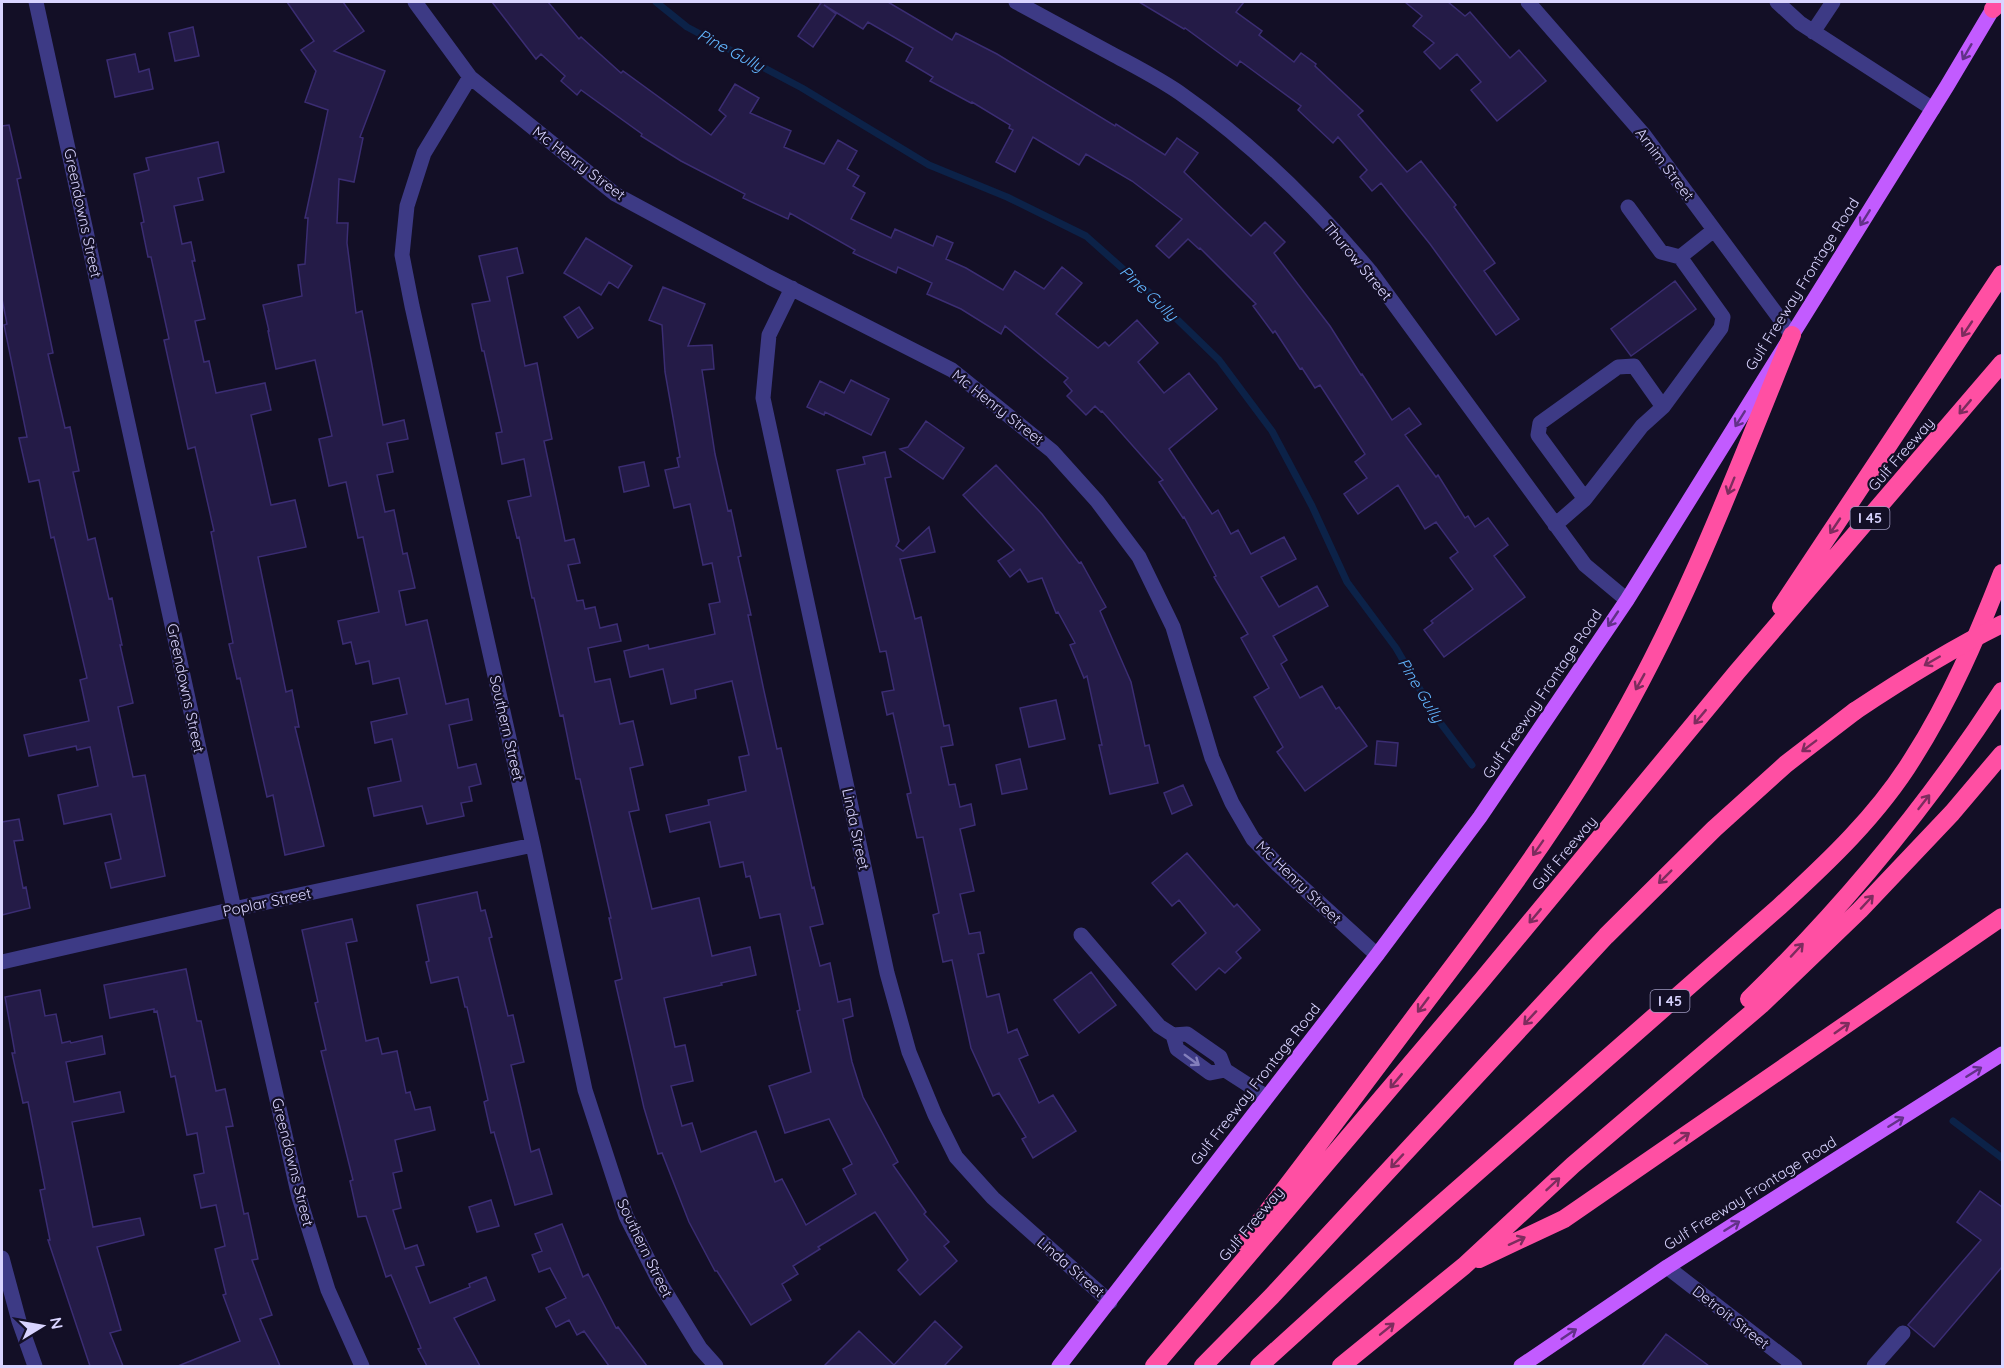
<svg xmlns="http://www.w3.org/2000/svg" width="2004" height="1368" font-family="Quicksand,sans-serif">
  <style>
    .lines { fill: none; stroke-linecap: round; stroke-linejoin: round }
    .stream { stroke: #0c2248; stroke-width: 7 }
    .building { fill: #241b47; stroke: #3b2d73; stroke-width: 1.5 }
    .minor { stroke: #3d3a85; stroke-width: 15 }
    .major { stroke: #c25bff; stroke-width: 15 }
    .highway { stroke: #ff4fa3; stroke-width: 18 }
    .highway-bridge { stroke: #ff4fa3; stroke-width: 18 }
    .oneway { stroke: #623188 }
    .oneway2 { stroke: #7d2c5e }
    .oneway3 { stroke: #837fbc }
    .labels { text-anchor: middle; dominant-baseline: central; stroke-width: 4.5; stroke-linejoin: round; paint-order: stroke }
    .shield { fill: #130f26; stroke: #9e99be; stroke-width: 1.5 }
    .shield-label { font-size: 14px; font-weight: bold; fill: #d9d4ff }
    .street-label { font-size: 15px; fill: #d9d4ff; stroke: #130f26 }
    .water-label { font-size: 16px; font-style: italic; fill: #62b6ff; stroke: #130f26 }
  </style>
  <rect width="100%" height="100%" fill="#130f26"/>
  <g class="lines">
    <!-- stream -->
    <path class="stream" d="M656 2 687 27 802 88 929 165 1007 197 1086 236 1150 293 1219 360 1272 431 1312 506 1347 582 1396 648 1436 717 1472 765
      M1953 1121 2002 1158"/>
  </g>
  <!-- building -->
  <path class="building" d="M287 2H343L364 31 334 51 385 71 360 137 363 138 354 182 339 179 337 223H348L347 243 356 313 362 311 383 425 404 420 408 439 387 443 393 472 377 475 385 512 394 510 403 554 407 553 415 588 399 591 406 625 427 620 446 704 468 699 472 720 449 725 458 768 476 764 481 784 469 787 472 801 461 803 464 816 427 824 422 806 374 816 368 788 401 781 392 739 375 743 371 722 407 714 399 678 373 684 369 661 356 664 351 642 343 644 338 621 379 612 363 537 358 538 346 482 329 486 319 439 332 436 315 360 276 369 268 331H269L263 305 302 296 298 265 305 264 308 218H305L328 110 305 102 316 71 301 50 314 41Z
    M492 2H548L579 39 581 37 621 73 623 71 711 135 726 116 719 110 735 84 759 98 750 113 791 131 784 147 824 164 838 140 857 151 847 169 859 176 853 186 865 193 851 219 891 238 895 229 933 246 937 236 953 243 946 259 966 268 1003 290 1015 271 1044 289 1062 267 1082 283 1056 314 1098 348 1105 342 1109 346 1137 320 1158 343 1138 362 1164 393 1189 373 1217 409 1169 449 1212 514 1218 510 1231 534 1238 530 1251 554 1284 537 1296 559 1261 577 1279 607 1317 586 1328 606 1273 636 1287 660 1281 664 1300 698 1322 686 1336 709 1339 707 1367 746 1305 791 1277 752 1283 747 1254 697 1269 688 1241 638 1248 634 1214 577 1216 576 1184 517 1183 518 1159 482 1163 480 1102 411 1101 412 1095 406 1086 415 1067 396 1072 391 1064 382 1068 378 1005 326 1001 334 961 309 927 294 932 283 898 267 896 273 853 253 855 250 790 213 788 219 743 198 745 194 681 161 641 136 642 134 581 90 577 95 561 81 565 76 541 54 536 59Z
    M818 2H888L952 40 956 33 997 54 1115 126 1116 124 1165 155 1177 138 1198 153 1184 172 1251 236 1265 222 1285 242 1274 253 1330 326 1361 375 1362 374 1392 420 1409 408 1421 424 1405 435 1436 477 1438 475 1465 518 1468 516 1475 527 1488 518 1508 545 1494 556 1525 597 1444 657 1424 630 1433 623 1431 621 1473 589 1450 558 1458 552 1436 522 1425 529 1398 485 1358 514 1344 494 1367 478 1355 462 1365 454 1320 385 1315 388 1302 368 1300 369 1275 331 1273 333 1253 306 1256 304 1200 248 1199 249 1188 239 1169 258 1156 246 1182 219 1132 181 1086 154 1079 165 1033 137 1015 172 996 162 1013 130 1009 128 1010 125 972 102 971 103 930 81 933 77 906 61 913 48 868 22 863 29 824 5 836 14 813 47 798 36 821 3Z
    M1139 2H1244L1236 12 1262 31 1259 35 1294 62 1301 53 1316 64 1315 66 1363 111 1358 115 1407 172 1421 161 1456 205 1454 207 1495 263 1484 271 1519 319 1496 335 1430 244 1381 183 1372 191 1360 177 1367 170 1338 137 1333 143 1298 110 1301 106 1240 61 1237 66 1185 28 1184 29Z
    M1405 2H1448L1465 16 1470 12 1510 58 1519 50 1546 81 1497 121 1471 90 1481 82 1457 54 1440 69 1424 52 1434 43 1413 26 1422 16Z
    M193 27 199 56 175 61 169 33Z
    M135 54 139 72 149 69 153 89 115 97 107 60Z
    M9 125 21 178 17 179 53 353 48 354 65 428 70 427 79 471 73 472 88 540 95 538 109 599 112 598 122 645H120L133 703 118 707 133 777 145 775 165 876 111 888 105 863 121 859 111 814 64 824 58 795 98 786 90 747 77 750 76 746 29 756 24 735 89 721 80 680 87 678 54 537 51 538 39 480 29 482 19 438 27 437 4 325 7 324 2 299V126Z
    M218 142 224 172 198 178 203 200 174 206 182 244 191 242 195 261H192L205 319 195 321 204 362 209 361 216 393 265 383 271 410 251 415 271 505 295 500 306 547 258 557 286 692 292 690 299 727H295L324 846 285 855 273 795 267 797 240 678 237 679 229 644 233 643 211 532 214 531 195 447 188 449 164 340 169 339 151 257H148L141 223 144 222 134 174 149 170 146 158Z
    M586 238 632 266 618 288 609 282 601 295 564 273Z
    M517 248 523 273 507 277 525 366 537 363 543 394 552 439 544 441 555 493 565 541 574 539 580 563 568 565 577 601 583 600 585 609 595 607 600 628 617 624 621 641 588 648 595 682 610 679 620 724 633 721 643 765 630 768 639 810 629 812 652 909 699 898 712 956 750 947 756 975 721 983 722 985 664 998 675 1047 685 1045 693 1081 671 1086 682 1126 692 1123 701 1152 756 1131 775 1182 782 1179 806 1225 856 1194 843 1169 852 1164 829 1119 785 1133 769 1086 811 1072 797 1011 800 1010 780 914 760 918 750 876 746 877 743 862 720 867 710 822 670 832 666 815 709 805 708 800 746 791 739 757 749 755 732 681 695 690 696 698 671 704 663 669 630 677 624 651 648 645 649 649 715 634 709 604 720 602 712 563 703 565 690 504 674 508 665 470 679 467 677 458 680 457 665 372 662 325 649 320 663 287 705 304 688 346 712 345 714 369 702 370 715 454 728 511 731 510 741 556 738 557 751 615H748L764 691 777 749 781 748 812 888 814 887 823 924 810 927 820 966 830 963 838 1002 850 999 853 1016 843 1019 852 1062 863 1097 898 1162 893 1165 926 1212 924 1214 949 1242 944 1246 957 1261 920 1295 898 1270 908 1260 875 1212 818 1247 820 1249 793 1266 798 1274 782 1284 791 1300 751 1325 717 1271H715L689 1222 662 1153 658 1154 644 1108 615 981 622 979 609 918H611L580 779H576L563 715 560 716 534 598H532L519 537 517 538 508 501 531 496 524 459 502 464 496 433 502 432 484 351H482L472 304 490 301 479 256Z
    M1675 281 1696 309 1631 356 1611 329Z
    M579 307 593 328 578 338 564 317Z
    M851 380 889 399 871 435 825 412 824 415 807 407 820 381 844 393Z
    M926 421 964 448 943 479 900 449 908 447Z
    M885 452 891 477 885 478 899 541 896 546 903 551 929 527 935 552 900 559 915 619 921 617 944 726 949 725 953 745 941 747 949 785 955 784 960 807 971 804 975 825 960 829 974 891 960 894 969 934 980 932 984 953 978 954 987 997 999 994 1008 1033 1017 1029 1028 1055 1019 1059 1039 1103 1053 1095 1076 1131 1033 1158 1022 1139 1026 1137 999 1093 993 1096 971 1048 952 960 943 962 933 915 939 913 923 837 917 838 907 794 911 793 893 713 887 715 882 692 894 690 886 651 880 652 837 470 865 464 863 457Z
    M644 462 649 486 624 492 619 467Z
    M996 465 1042 514 1079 563 1081 562 1106 607 1100 611 1131 682 1145 746 1149 745 1158 783 1110 794 1099 745H1102L1087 676 1084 678 1070 645 1075 643 1058 612 1056 613 1042 578 1028 582 1020 569 1010 577 998 561 1014 550 963 495Z
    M1056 700 1065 739 1029 747 1020 708Z
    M1377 741 1398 743 1396 766 1375 764Z
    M1020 759 1027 789 1002 794 996 765Z
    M1183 785 1192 805 1172 814 1164 793Z
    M19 819 23 840 14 841 23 888 26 887 30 908 2 915V822Z
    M1187 853 1234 907 1237 904 1260 930 1236 952 1241 958 1225 973 1219 968 1196 990 1172 964 1206 933 1179 900 1172 906 1152 883Z
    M477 892 481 911 485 910 492 937 489 938 508 1016 513 1015 524 1062 511 1065 531 1152 539 1149 552 1194 515 1205 494 1132 491 1133 484 1102 488 1100 467 1007H465L458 977 431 983 426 962 429 961 417 905Z
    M352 919 357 941 346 943 366 1041 378 1038 382 1054 397 1051 406 1093 410 1092 415 1110 430 1107 435 1130 395 1140 402 1171 393 1173 401 1208 393 1210 405 1249 417 1245 424 1265 416 1267 430 1303 470 1287 469 1284 486 1277 495 1300 454 1318 480 1366H427L418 1349 421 1348 391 1275 386 1277 366 1216 358 1217 350 1181 353 1180 321 1051 326 1050 315 1003 318 1002 302 930Z
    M186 969 197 1021H201L216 1091 225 1089 233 1126 226 1127 244 1214 248 1213 258 1259 252 1260 272 1315 260 1319 280 1366H178L240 1341 223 1295 226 1294 215 1249 225 1246 216 1205 201 1208 194 1175 204 1173 197 1133 187 1135 175 1076 171 1077 157 1011 154 1012V1009L110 1018 104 985Z
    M1091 972 1116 1005 1079 1033 1054 1000Z
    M40 990 45 1016 56 1014 62 1043 70 1041 71 1043 102 1036 105 1054 66 1062 74 1102 120 1092 124 1112 72 1122 93 1227 140 1218 144 1235 97 1247 121 1330 110 1333 123 1366H90L48 1240H50L40 1190 45 1189 28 1102 23 1103 12 1053H15L5 997Z
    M1980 1191 2002 1207V1267L1934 1347 1908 1325 1981 1240 1957 1222Z
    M491 1200 499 1226 477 1232 469 1207Z
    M562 1224 583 1277 588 1274 616 1328 618 1327 647 1366H609L584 1331 577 1335 569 1320 556 1327 546 1308 566 1298 550 1268 539 1272 532 1255 542 1251 535 1234Z
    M935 1321 962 1347 944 1366H824L859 1331 894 1365Z
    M1666 1334 1709 1366H1642Z"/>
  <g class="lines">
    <!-- minor -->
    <path class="minor" d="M36 2 234 909 299 1197 328 1290 362 1366
      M415 2 470 77 615 194 769 277 952 370 1052 451 1097 501 1139 557 1173 627 1212 758 1232 803 1253 839 1278 865 1377 955
      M1016 2C1048 19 1080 37 1112 54 1136 67 1162 80 1184 96 1254 145 1315 206 1370 271L1585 565 1627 600
      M1528 2 1644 135 1792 335
      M1777 2 1800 23 1933 109
      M1813 32 1833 2
      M470 77 424 153 407 206 402 255 412 306 533 845 585 1090 626 1216 660 1283 700 1348 716 1366
      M1628 207 1661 252 1680 257
      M792 288 769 335 763 398 887 973 909 1052 935 1115 956 1157 993 1198 1110 1302
      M1663 407 1634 366 1618 367 1540 423 1538 435 1585 499 1642 426 1663 407 1721 328 1723 317 1680 257 1714 230
      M1555 525 1585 499
      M1081 935 1159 1026 1173 1035
      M2 962 234 909 533 845
      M1225 1070 1210 1073 1177 1049 1173 1035 1187 1034 1220 1057 1225 1070 1267 1097
      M2 1258 19 1321 35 1366
      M1667 1267 1795 1366
      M1874 1366 1903 1333"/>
    <!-- major -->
    <path class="major" d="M1059 1366 1377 955 1480 817 1627 600 1947 86 1997 2
      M1521 1366 1667 1267 2002 1054"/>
    <!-- highway -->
    <path class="highway" d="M1993 9 1999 2
      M1781 607 2002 274
      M1749 999C1844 907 1930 802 2002 691
      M1244 1242C1305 1163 1365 1083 1425 1003 1489 919 1552 835 1606 744 1683 614 1736 474 1792 335
      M1479 1259 1564 1219 2002 917
      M1154 1366 1482 980 1737 672 2002 363
      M1203 1366 1272 1296 1606 936 1714 829 1786 764 1855 711
      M1259 1366 1334 1298 1779 907C1828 862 1878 815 1913 758 1950 700 1977 637 2002 573
      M1341 1366 1464 1266 1573 1165 1761 1005 1860 910 1952 813 2002 754"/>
    <!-- highway-bridge -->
    <path class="highway-bridge" d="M1855 711C1903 679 1951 649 2002 624"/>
  </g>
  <!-- one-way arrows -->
  <defs><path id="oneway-shaft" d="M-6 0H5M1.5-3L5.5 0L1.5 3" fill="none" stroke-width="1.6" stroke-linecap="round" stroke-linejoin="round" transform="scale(1.5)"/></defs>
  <g class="oneway">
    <use href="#oneway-shaft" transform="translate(1967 52) rotate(120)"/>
    <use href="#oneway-shaft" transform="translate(1865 218) rotate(122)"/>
    <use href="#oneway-shaft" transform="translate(1740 419) rotate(122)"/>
    <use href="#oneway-shaft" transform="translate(1613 619) rotate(124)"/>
    <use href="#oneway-shaft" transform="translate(1974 1072) rotate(-32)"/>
    <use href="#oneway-shaft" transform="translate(1896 1122) rotate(-32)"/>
    <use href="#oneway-shaft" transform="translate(1732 1226) rotate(-32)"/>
    <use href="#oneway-shaft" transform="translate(1569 1334) rotate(-34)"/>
  </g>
  <g class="oneway2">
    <use href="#oneway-shaft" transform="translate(1967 329) rotate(124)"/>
    <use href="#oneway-shaft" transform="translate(1965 407) rotate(130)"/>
    <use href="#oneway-shaft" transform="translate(1731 486) rotate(112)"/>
    <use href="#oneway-shaft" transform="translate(1835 526) rotate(124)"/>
    <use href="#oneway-shaft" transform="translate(1932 661) rotate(150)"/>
    <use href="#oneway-shaft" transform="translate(1640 682) rotate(119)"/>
    <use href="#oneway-shaft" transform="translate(1700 717) rotate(130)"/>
    <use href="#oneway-shaft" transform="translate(1809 746) rotate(143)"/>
    <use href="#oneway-shaft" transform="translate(1924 802) rotate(-52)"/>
    <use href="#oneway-shaft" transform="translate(1538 848) rotate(125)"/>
    <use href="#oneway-shaft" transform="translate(1665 877) rotate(135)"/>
    <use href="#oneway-shaft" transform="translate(1867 902) rotate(-47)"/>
    <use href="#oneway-shaft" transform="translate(1535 916) rotate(130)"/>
    <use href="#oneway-shaft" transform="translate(1797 950) rotate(-47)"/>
    <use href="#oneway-shaft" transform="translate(1423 1005) rotate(127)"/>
    <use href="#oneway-shaft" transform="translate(1530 1018) rotate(133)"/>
    <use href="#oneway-shaft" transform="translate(1842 1028) rotate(-35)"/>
    <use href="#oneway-shaft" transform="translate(1396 1081) rotate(130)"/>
    <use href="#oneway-shaft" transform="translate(1682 1138) rotate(-35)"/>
    <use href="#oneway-shaft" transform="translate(1397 1161) rotate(133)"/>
    <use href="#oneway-shaft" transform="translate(1553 1184) rotate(-43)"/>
    <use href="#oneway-shaft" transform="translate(1517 1241) rotate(-25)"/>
    <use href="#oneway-shaft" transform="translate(1387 1329) rotate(-39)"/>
  </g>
  <use class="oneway3" href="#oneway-shaft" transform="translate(1192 1060) rotate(36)"/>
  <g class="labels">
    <!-- shield labels -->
    <g class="shield">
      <rect x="1850.5" y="507" width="39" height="22" rx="4.5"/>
      <rect x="1650.5" y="990" width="39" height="22" rx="4.5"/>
    </g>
    <g class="shield-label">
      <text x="1870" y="518">I 45</text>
      <text x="1670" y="1001">I 45</text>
    </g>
    <!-- street labels -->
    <g class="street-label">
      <text transform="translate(579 163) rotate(37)">Mc Henry Street</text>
      <text transform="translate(1665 164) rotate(53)">Arnim Street</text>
      <text transform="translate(83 213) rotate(78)">Greendowns Street</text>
      <text transform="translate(1358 261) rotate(50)">Thurow Street</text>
      <text transform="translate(1802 284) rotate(-58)">Gulf Freeway Frontage Road</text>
      <text transform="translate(998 407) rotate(38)">Mc Henry Street</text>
      <text transform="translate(1901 454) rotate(-49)">Gulf Freeway</text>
      <text transform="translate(186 688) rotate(78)">Greendowns Street</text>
      <text transform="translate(1542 694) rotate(-56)">Gulf Freeway Frontage Road</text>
      <text transform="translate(507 728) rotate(77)">Southern Street</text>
      <text transform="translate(856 829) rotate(78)">Linda Street</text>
      <text transform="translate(1564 853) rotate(-50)">Gulf Freeway</text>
      <text transform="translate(1299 882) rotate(44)">Mc Henry Street</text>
      <text transform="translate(267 902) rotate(-12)">Poplar Street</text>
      <text transform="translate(1255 1084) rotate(-52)">Gulf Freeway Frontage Road</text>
      <text transform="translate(293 1162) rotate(76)">Greendowns Street</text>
      <text transform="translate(1750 1193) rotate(-32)">Gulf Freeway Frontage Road</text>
      <text transform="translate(1251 1224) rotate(-50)">Gulf Freeway</text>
      <text transform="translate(645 1248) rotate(64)">Southern Street</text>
      <text transform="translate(1071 1267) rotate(41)">Linda Street</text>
      <text transform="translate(1731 1317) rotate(38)">Detroit Street</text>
    </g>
    <!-- water labels -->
    <g class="water-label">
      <text transform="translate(731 50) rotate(28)">Pine Gully</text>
      <text transform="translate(1149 293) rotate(43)">Pine Gully</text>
      <text transform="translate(1421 690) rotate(59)">Pine Gully</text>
    </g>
  </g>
  <!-- border -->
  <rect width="2004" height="1368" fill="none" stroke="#d9d4ff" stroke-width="6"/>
  <!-- north arrow -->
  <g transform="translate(42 1326) rotate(79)" stroke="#130f26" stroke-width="4.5" paint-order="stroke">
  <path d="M0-4.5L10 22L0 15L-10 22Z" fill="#d9d4ff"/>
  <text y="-9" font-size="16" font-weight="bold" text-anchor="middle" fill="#d9d4ff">N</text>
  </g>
</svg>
